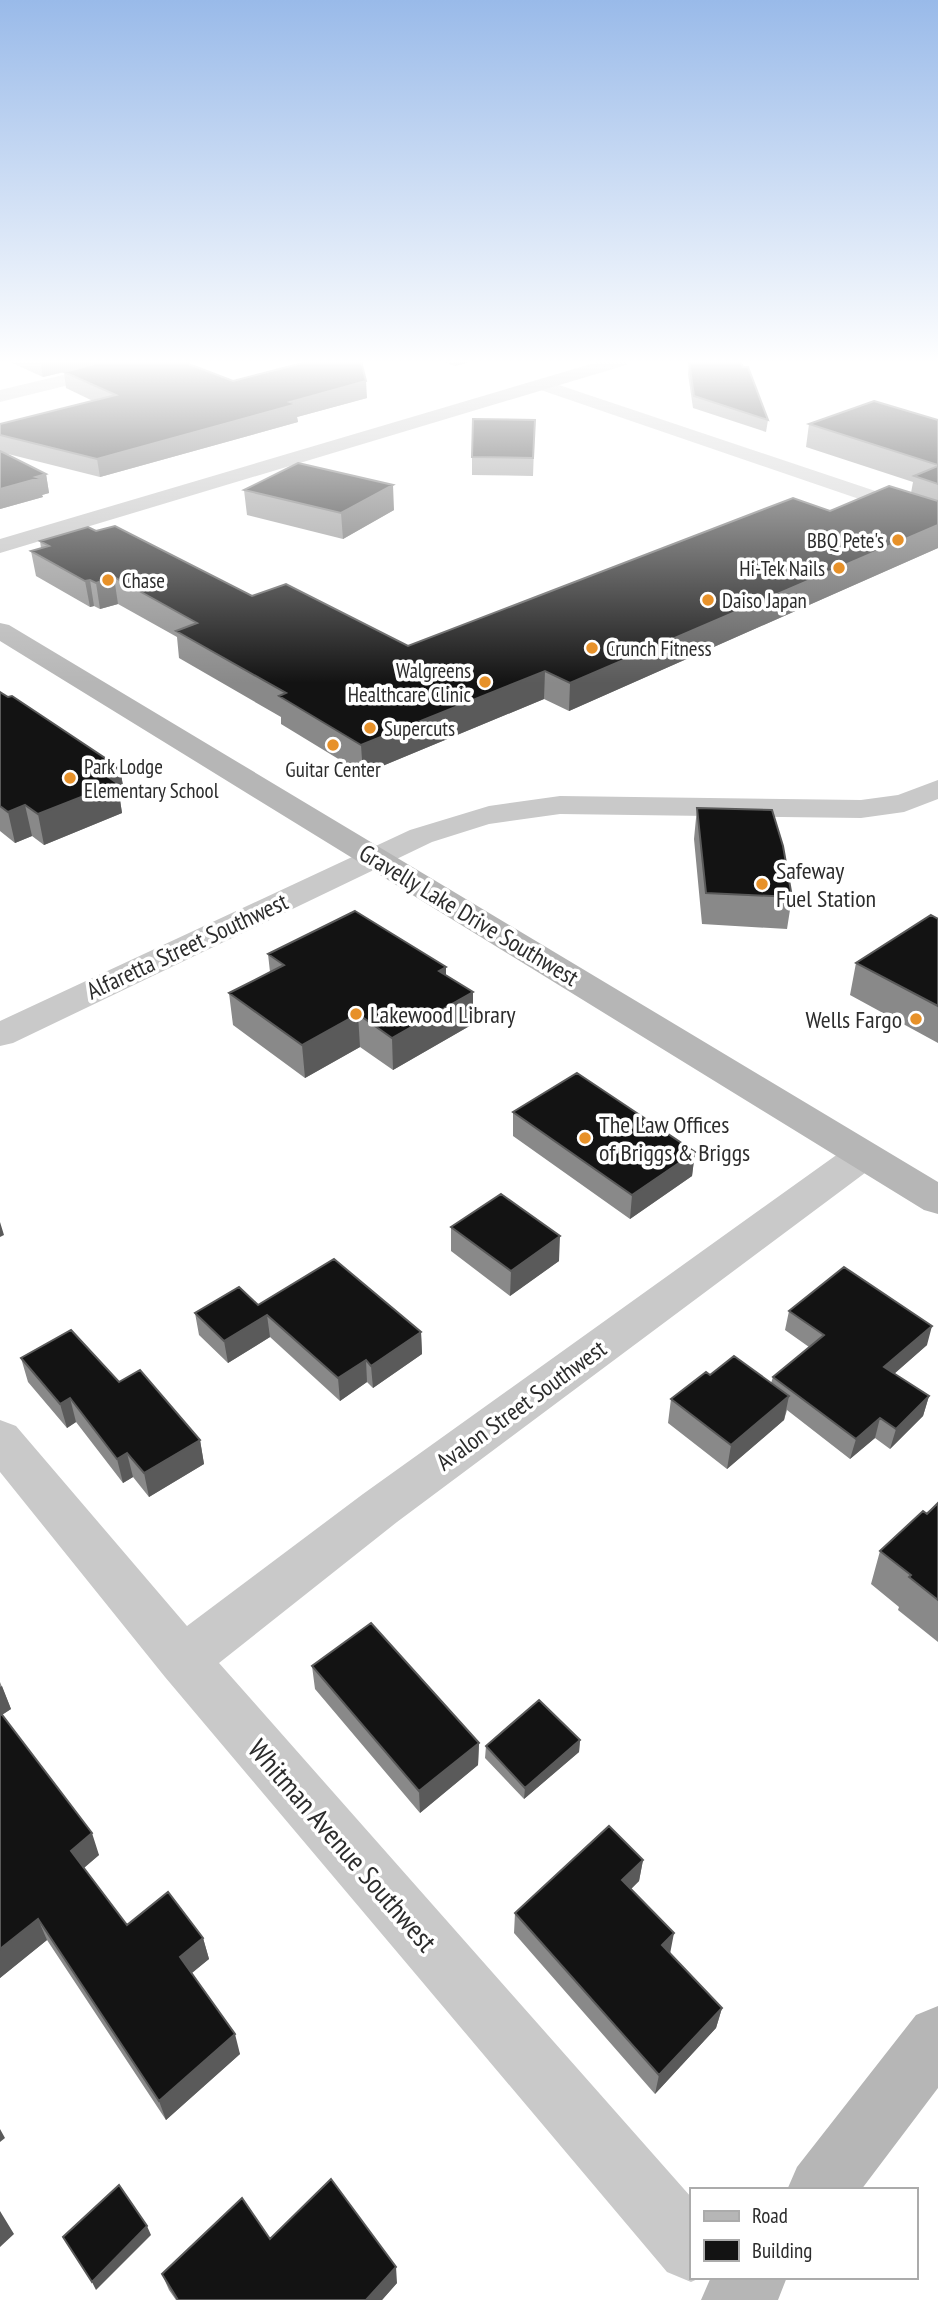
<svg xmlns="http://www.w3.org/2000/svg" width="938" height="2300" font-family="'PT Sans Narrow',sans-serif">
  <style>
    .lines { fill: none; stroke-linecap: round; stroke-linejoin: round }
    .street { fill: #c9c9c9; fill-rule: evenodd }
    .secondary { fill: #b6b6b6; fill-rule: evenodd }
    .wall { fill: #898989 }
    .shaded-wall { fill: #5a5a5a }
    .building { fill: #131313; stroke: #5a5a5a; stroke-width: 2 }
    .poi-dot { fill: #e79129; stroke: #fff; stroke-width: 2.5 }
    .labels { text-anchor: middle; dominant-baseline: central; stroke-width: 7; stroke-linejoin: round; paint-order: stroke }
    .far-poi-label { font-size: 21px; fill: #2c2c2c; stroke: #fff; text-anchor: start }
    .poi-label { font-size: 24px; fill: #2c2c2c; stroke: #fff; text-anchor: start }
    .street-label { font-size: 24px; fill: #2c2c2c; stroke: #fff }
    .near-street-label { font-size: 28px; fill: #2c2c2c; stroke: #fff }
  </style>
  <rect width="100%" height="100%" fill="#fff"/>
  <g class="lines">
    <!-- street -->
    <path class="street" d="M122 361H153L150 365 0 402V390Z
      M541 379 938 512V526L535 388 532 384Z
      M938 780V799L904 812 861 818 560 814 489 824 432 842 13 1043 0 1046V1021L410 830 489 806 560 796 861 800 898 795Z
      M863 1142 877 1146 882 1155 877 1164 397 1522 219 1663 691 2197V2277H702L691 2282 667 2272 165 1677 0 1472V1420L16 1426 187 1626 363 1494 849 1146Z"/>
    <!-- secondary -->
    <path class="secondary" d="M601 361H629L626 365 0 553V539Z
      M0 623 9 625 938 1182V1214L924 1210 0 641Z
      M938 2006V2088L861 2190H787L797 2167 916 2015Z
      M711 2277H787L778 2300H701Z"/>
  </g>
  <!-- wall -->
  <path class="wall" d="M8 361H181L233 381 367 398 297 417 298 422 100 477 4 453 46 474 49 493 42 495 43 497 0 509V424L93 401 66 388 64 372 43 377Z
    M440 361H474L455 366Z
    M689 362 768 420 766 432 693 408 688 374Z
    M535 420 533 476 472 475V457Z
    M938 420V548L569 711 544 699 363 774 281 724V717L179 658 177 637 118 604 100 609 94 606 90 607 36 576 31 551 41 548 40 541 96 531 252 596 408 646 830 511 911 493 913 482 806 447 809 424Z
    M244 490 394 510 343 539 247 515Z
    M0 692 120 768 125 798 120 800 122 813 44 845 32 836 15 843 0 831Z
    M697 808 792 897 787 929 702 924 694 839Z
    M938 919V1043L850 995 856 963Z
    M268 954 446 975 473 992V1024L393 1070 360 1047 305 1078 233 1025 229 993 270 972Z
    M513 1112 695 1152 692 1176 630 1219 513 1136Z
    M451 1227 559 1261 510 1296 451 1251Z
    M258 1305 421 1332 422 1354 373 1388 367 1382 340 1401 270 1337 228 1363 199 1335 195 1313Z
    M789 1311 927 1345 894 1374 929 1396 923 1416 890 1449 875 1438 850 1459 787 1410 784 1420 727 1469 668 1423 671 1399 771 1383 773 1377 809 1347 785 1330Z
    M21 1358 119 1382 200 1440 204 1464 149 1497 133 1477 123 1483 76 1422 67 1428 28 1382Z
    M938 1503V1642L898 1610 899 1607 871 1584 880 1551Z
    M312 1666 479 1743 478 1765 420 1813 315 1689Z
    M0 1682 11 1709 2 1715 99 1855 84 1868 127 1925 203 1938 209 1959 191 1973 240 2054 166 2120 47 1940 0 1978Z
    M580 1740 579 1752 524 1799 485 1758 486 1746Z
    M643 1860 639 1881 631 1889 670 1953 722 2008 716 2028 655 2094 514 1933 515 1913Z
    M270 2239 397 2283 382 2300H176L169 2290 162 2274Z"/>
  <!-- shaded-wall -->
  <path class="shaded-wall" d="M40 361H110L43 377Z
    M455 361H474L455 366Z
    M366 381 367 398 297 417 298 422 100 477 97 459 290 402Z
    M46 474 49 493 42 495 43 497 0 509V489Z
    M393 485 394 510 343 539 341 513Z
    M938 525V548L569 711 570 683Z
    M114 577 118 604 100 609 96 583Z
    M90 580 94 606 90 607 85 581Z
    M545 671 544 699 363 774 361 745Z
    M120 768 125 798 120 800 122 813 44 845 38 814 104 774Z
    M25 805 32 836 15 843 8 812Z
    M446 967V999L439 971Z
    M473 992V1024L393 1070 392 1038Z
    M358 1014 360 1047 305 1078 302 1045Z
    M695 1152 692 1176 630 1219 632 1195Z
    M0 1222 4 1235 0 1237Z
    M560 1236 559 1261 510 1296 511 1271Z
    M267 1315 270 1337 228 1363 224 1341Z
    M932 1326 927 1345 879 1387 884 1367Z
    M421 1332 422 1354 373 1388 371 1366Z
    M366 1360 367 1382 340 1401 338 1378Z
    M789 1396 784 1420 727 1469 731 1445Z
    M929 1396 923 1416 890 1449 896 1429Z
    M70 1398 76 1422 67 1428 60 1404Z
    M880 1418 875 1438 850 1459 856 1439Z
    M200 1440 204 1464 149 1497 144 1473Z
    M127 1453 133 1477 123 1483 117 1459Z
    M2 1686 11 1709 0 1716V1687Z
    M580 1740 579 1752 524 1799 525 1788Z
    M479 1743 478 1765 420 1813 419 1791Z
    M92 1833 99 1855 79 1872 71 1851Z
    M643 1860 639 1881 619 1901 622 1880Z
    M38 1919 47 1940 0 1978V1949Z
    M674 1933 670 1954 662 1945Z
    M203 1938 209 1959 186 1978 180 1957Z
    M722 2008 716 2028 655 2094 659 2075Z
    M235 2034 240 2054 166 2120 159 2101Z
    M0 2129 5 2138 0 2142Z
    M0 2211 14 2234 0 2247Z
    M147 2226 151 2235 96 2290 92 2282Z
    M396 2267 397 2283 382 2300H366Z"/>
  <!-- building -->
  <path class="building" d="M105 361H181L233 381 310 361H361L366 381 290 402 297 404 97 459 0 435V424L116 395 64 372Z
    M689 362 741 363 743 367H748L768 420 694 396Z
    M874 401 938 420V465L809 424Z
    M473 419 535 420 533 458 472 457Z
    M0 451 46 474 36 477 40 478 0 489Z
    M298 463 393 485 341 513 244 490Z
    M938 466V484L914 476Z
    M889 486 938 501V525L570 683 545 671 361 745 279 696 286 693 176 631 197 623 114 577 96 583 90 580 85 581 31 551 49 546 40 541 88 527 96 531 115 526 252 596 286 584 408 646 793 498 830 511Z
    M0 692 8 697 12 696 120 768 104 774 117 783 38 814 25 805 8 812 0 806Z
    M697 808 772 810 783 846 792 897 706 893Z
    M355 911 446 967 439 971 473 992 392 1038 358 1014 302 1045 229 993 284 965 268 954Z
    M931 915 938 919V1006L856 963Z
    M577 1073 695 1152 632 1195 513 1112Z
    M501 1194 560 1236 511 1271 451 1227Z
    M334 1259 421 1332 371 1366 366 1360 338 1378 267 1315 224 1341 195 1313 239 1287 258 1305Z
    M844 1267 932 1326 884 1367 929 1396 896 1429 880 1418 856 1439 773 1377 824 1335 789 1311Z
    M71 1330 119 1382 140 1370 200 1440 144 1473 127 1453 117 1459 70 1398 60 1404 21 1358Z
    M734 1356 789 1396 731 1445 671 1399 706 1372 710 1375Z
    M938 1503V1600L909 1577 911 1575 880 1551 923 1511 927 1514Z
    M371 1623 479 1743 419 1791 312 1666Z
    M539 1700 580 1740 525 1788 486 1746Z
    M0 1712 92 1833 71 1851 127 1925 168 1892 203 1938 180 1957 235 2034 159 2101 38 1919 0 1949Z
    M609 1826 643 1860 622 1880 674 1933 662 1945 722 2008 659 2075 515 1913Z
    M331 2179 396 2267 366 2300H178L162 2274 242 2198 270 2239Z
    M119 2185 147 2226 92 2282 63 2237Z"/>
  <!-- sky -->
  <linearGradient id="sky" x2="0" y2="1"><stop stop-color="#99bae9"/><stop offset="0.53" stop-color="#fff"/><stop offset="1" stop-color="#fff" stop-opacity="0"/></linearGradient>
  <rect width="938" height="683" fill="url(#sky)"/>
  <!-- markers -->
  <g class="poi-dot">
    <circle cx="898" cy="540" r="7"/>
    <circle cx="839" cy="568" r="7"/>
    <circle cx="108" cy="580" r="7"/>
    <circle cx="708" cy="600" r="7"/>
    <circle cx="592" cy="648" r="7"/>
    <circle cx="485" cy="682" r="7"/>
    <circle cx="370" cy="728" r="7"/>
    <circle cx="333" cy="745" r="7"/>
    <circle cx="70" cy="778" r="7"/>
    <circle cx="762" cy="884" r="7"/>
    <circle cx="356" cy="1014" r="7"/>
    <circle cx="916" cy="1019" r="7"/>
    <circle cx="585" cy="1138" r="7"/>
  </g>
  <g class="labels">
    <!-- far-poi labels -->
    <g class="far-poi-label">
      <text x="884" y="540" text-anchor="end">BBQ Pete's</text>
      <text x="825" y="568" text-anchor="end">Hi-Tek Nails</text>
      <text x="122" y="580">Chase</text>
      <text x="722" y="600">Daiso Japan</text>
      <text x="606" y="648">Crunch Fitness</text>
      <text x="471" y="670" text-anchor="end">Walgreens<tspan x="471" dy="24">Healthcare Clinic</tspan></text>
      <text x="384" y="728">Supercuts</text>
      <text x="84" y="766">Park Lodge<tspan x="84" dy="24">Elementary School</tspan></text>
      <text x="333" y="769" text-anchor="middle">Guitar Center</text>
    </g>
    <!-- poi labels -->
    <g class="poi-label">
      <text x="776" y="870">Safeway<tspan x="776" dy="28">Fuel Station</tspan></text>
      <text x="370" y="1014">Lakewood Library</text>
      <text x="902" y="1019" text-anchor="end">Wells Fargo</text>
      <text x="599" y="1124">The Law Offices<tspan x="599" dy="28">of Briggs &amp; Briggs</tspan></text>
    </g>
    <!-- street labels -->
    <g class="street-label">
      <text transform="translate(469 915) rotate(31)">Gravelly Lake Drive Southwest</text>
      <text transform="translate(187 946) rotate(-25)">Alfaretta Street Southwest</text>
      <text transform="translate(521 1405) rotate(-36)">Avalon Street Southwest</text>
    </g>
    <!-- near-street labels -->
    <g class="near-street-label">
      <text transform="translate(343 1845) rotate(49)">Whitman Avenue Southwest</text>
    </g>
  </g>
  <!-- legend -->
  <rect x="690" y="2188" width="228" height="91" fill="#ffffff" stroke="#ababab" stroke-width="2"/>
  <rect x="704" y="2211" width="35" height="10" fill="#b6b6b6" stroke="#ababab" stroke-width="2"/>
  <text x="752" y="2223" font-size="21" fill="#2c2c2c">Road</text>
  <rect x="704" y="2240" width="35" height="21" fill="#131313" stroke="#ababab" stroke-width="2"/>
  <text x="752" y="2258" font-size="21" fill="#2c2c2c">Building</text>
</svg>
